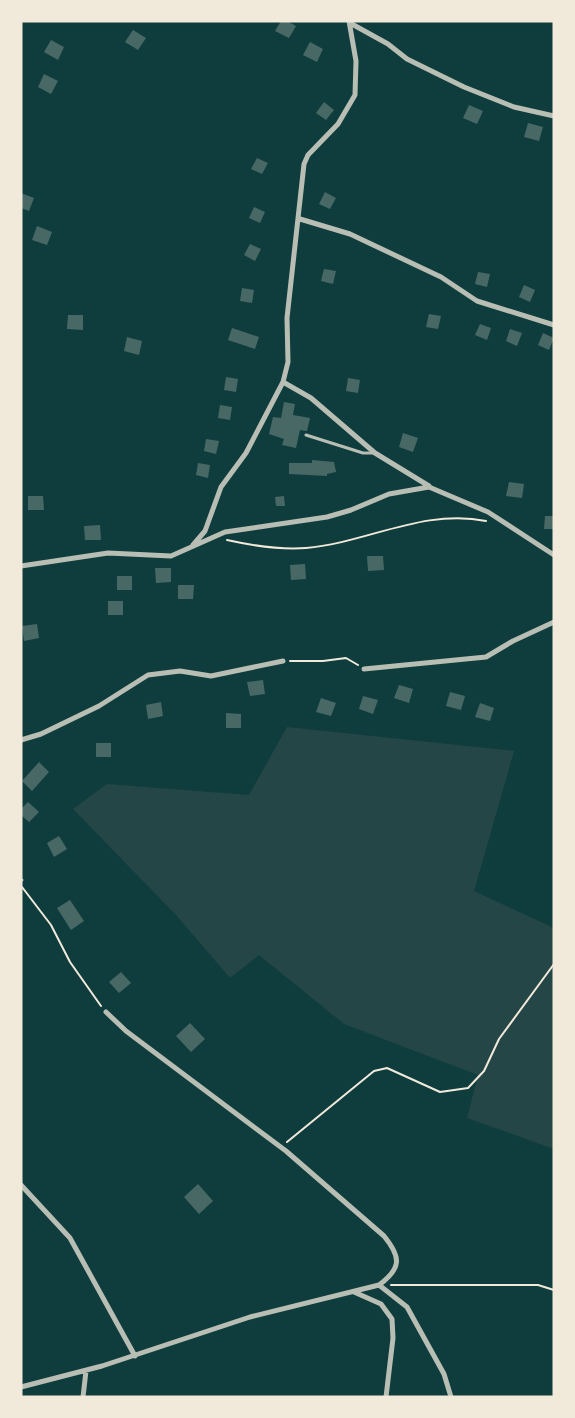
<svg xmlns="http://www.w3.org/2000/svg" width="575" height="1418" font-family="Mulish,sans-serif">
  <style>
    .green { fill: #244646 }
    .building { fill: #486865 }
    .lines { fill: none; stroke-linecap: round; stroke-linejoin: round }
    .path { stroke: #f1e9da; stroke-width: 2 }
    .service { stroke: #b8beb3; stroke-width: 3 }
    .minor { stroke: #b8beb3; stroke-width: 5 }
  </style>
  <rect width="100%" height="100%" fill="#0f3d3e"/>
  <!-- green -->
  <path class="green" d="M287 727 514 751 474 891 554 928V1149L467 1118 478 1075 344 1024 259 955 230 978 176 915 73 809 107 784 249 795Z"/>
  <!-- building -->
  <path class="building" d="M281 21H287L296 26 289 38 275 31Z
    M133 30 146 38 138 50 125 42Z
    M51 40 64 47 58 60 44 52Z
    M310 42 323 49 317 62 303 55Z
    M44 74 58 81 51 94 38 87Z
    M324 102 334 110 326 120 316 113Z
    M469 105 483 111 477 124 463 118Z
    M528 123 543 127 539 141 524 137Z
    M257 158 268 163 262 174 251 169Z
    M325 192 336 198 330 209 319 204Z
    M21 193 34 198 29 211 21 208Z
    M254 207 265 212 260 223 249 218Z
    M37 226 52 232 47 245 32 240Z
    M250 244 261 249 255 261 244 255Z
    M324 269 336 271 333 284 321 281Z
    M478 272 490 274 487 287 475 284Z
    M524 285 535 290 530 302 519 297Z
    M242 288 254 290 252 303 240 301Z
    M429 314 441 316 438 329 426 327Z
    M68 315H83V330L67 329Z
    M480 324 491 328 487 340 475 335Z
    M232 328 259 337 255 349 228 340Z
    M510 329 522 333 517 346 506 341Z
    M543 333 554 338 549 350 538 345Z
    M127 337 142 341 139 355 124 351Z
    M226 377 238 379 236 392 224 390Z
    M348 378 360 380 358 393 346 391Z
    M284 402 295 404 293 415 310 418 307 431 300 430 296 448 282 445 284 439 269 434 273 417 281 418Z
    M220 405 232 407 230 420 218 418Z
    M403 433 418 438 413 452 399 447Z
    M206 439 219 441 216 454 204 451Z
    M312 460 334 462 336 472 327 474V476L289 474V463H312Z
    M198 463 210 465 208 478 196 475Z
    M509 482 524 484 522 498 506 496Z
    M28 496H43L44 510H28Z
    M284 496 285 506H276L275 497Z
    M545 516H554V529H544Z
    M100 525 101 540H85L84 526Z
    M367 556H383L384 570 368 571Z
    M305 564 306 579 291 580 290 565Z
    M155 568H171V582L156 583Z
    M117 576H132V590H117Z
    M178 585H194L193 599H178Z
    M108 601H123V615H108Z
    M37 624 39 638 24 641 22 626Z
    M263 680 265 694 250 696 247 682Z
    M399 685 413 689 409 703 394 698Z
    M450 692 465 696 461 710 446 706Z
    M363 696 378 700 373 714 359 709Z
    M321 698 336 703 331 716 316 712Z
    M161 702 163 716 148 719 146 705Z
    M480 703 494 708 490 721 475 717Z
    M226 713 241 714V728H226Z
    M96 743H111V757H96Z
    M39 762 49 772 32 791 22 781Z
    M28 802 39 812 29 822 21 815V809Z
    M59 836 67 849 54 857 47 843Z
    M70 900 84 921 71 930 57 908Z
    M121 972 131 983 119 993 109 982Z
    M190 1023 205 1039 191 1052 176 1036Z
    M198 1184 213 1201 199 1214 184 1197Z"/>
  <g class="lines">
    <!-- path -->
    <path class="path" d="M227 540C254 546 279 550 306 548 366 543 424 508 486 521
      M290 661H323L346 658 358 665
      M22 887 51 925 70 962 101 1006
      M287 1142 374 1071 387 1068 440 1092 468 1088 484 1071 499 1039 554 964
      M391 1285H538L554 1290"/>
    <!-- service -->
    <path class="service" d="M306 435 363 453H375
      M21 880H22"/>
    <!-- minor -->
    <path class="minor" d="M350 23 388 44 407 59 464 87 514 107 554 116
      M300 219 350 234 441 277 477 301 554 325
      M283 382 311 398 375 453 429 486
      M193 545 205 531 221 487 246 453 283 382 288 362 287 318 304 164 308 155 338 124 355 95 356 61 349 21
      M21 566 108 553 171 556 225 532 327 517 351 510 389 494 429 487 488 512 554 555
      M364 669 486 657 513 641 554 622
      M21 740 41 734 99 706 148 675 180 671 211 676 283 661
      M21 1185 70 1238 135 1356
      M379 1285 407 1307 444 1374 451 1397
      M354 1292 381 1304 392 1319 393 1338 386 1397
      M21 1387 102 1366 250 1317 379 1285C402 1268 401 1257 384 1236L286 1151 126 1031 106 1012
      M83 1397 86 1371"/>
  </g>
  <!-- border -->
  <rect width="575" height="1418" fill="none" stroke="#f1e9da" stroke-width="45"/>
</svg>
